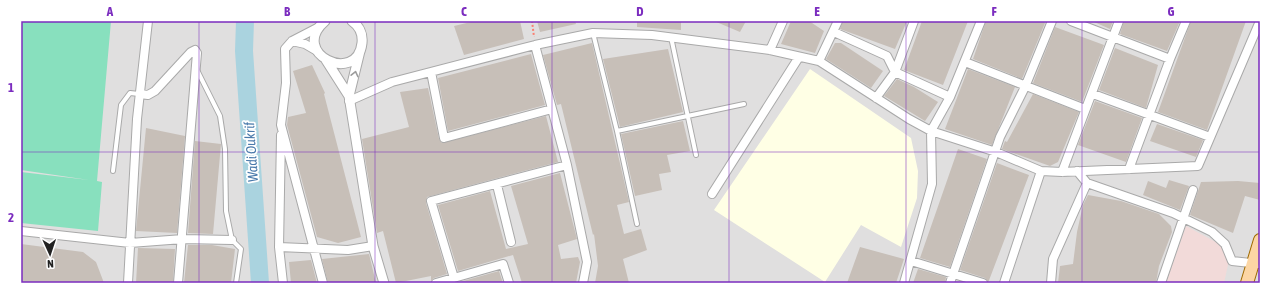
<svg xmlns="http://www.w3.org/2000/svg" width="1281" height="304" font-family="'Asap Condensed',sans-serif">
  <style>
    .residential { fill: #e0dfdf }
    .commercial { fill: #f2dad9 }
    .education { fill: #ffffe5 }
    .pitch { fill: #88e0be }
    .lines { fill: none; stroke-linecap: round; stroke-linejoin: round }
    .river { stroke: #aad3df; stroke-width: 18 }
    .building { fill: #c7bfb8 }
    .service-casing { stroke: #a9a9a9; stroke-width: 6 }
    .minor-casing { stroke: #a9a9a9; stroke-width: 10 }
    .tertiary-casing { stroke: #a9a9a9; stroke-width: 11 }
    .primary-casing { stroke: #a06b00; stroke-width: 14 }
    .path { stroke: #fa8072; stroke-width: 2; stroke-dasharray: 2 2; stroke-linecap: butt }
    .service { stroke: #fff; stroke-width: 4 }
    .minor { stroke: #fff; stroke-width: 8 }
    .tertiary { stroke: #fff; stroke-width: 9 }
    .primary { stroke: #fcd6a4; stroke-width: 12 }
    .oneway { stroke: #9c9c9c }
    .grid { fill: none; stroke: #7b2cbf; stroke-width: 1; stroke-opacity: 0.55 }
    .labels { text-anchor: middle; dominant-baseline: central; stroke-width: 3.5; stroke-linejoin: round; paint-order: stroke }
    .water-label { font-size: 14px; font-style: italic; fill: #4a7aab; stroke: #fff }
    .neatline { fill: none; stroke: #7b2cbf; stroke-width: 1.5 }
    .grid-label { font-size: 13px; text-anchor: middle; font-weight: bold; fill: #7b2cbf }
  </style>
  <rect width="100%" height="100%" fill="#f2efe9"/>
  <!-- residential -->
  <path class="residential" d="M21 21H1260V283H21Z"/>
  <!-- commercial -->
  <path class="commercial" d="M1186 226 1223 246 1229 260 1224 283H1166Z"/>
  <!-- education -->
  <path class="education" d="M810 69 911 138 918 171 917 198 901 247 861 225 825 282 714 210Z"/>
  <!-- pitch -->
  <path class="pitch" d="M21 21H111L97 181 102 182 98 231 21 223V172L89 180 21 170Z"/>
  <g class="lines">
    <!-- river -->
    <path class="river" d="M245 21 244 51 260 283"/>
  </g>
  <!-- building -->
  <path class="building" d="M475 21H520L524 39 464 55 454 26Z
    M537 21H575L576 24 540 32Z
    M637 21H681V30L637 27Z
    M714 21H746L740 32Z
    M791 21H809L824 31 815 53 781 44Z
    M843 21H907L895 49 840 29Z
    M922 21H968L943 85 904 70Z
    M986 21H1044L1045 23 1022 79 973 59Z
    M1092 21H1113L1110 29Z
    M1124 21H1180L1167 51 1120 34Z
    M1191 21H1246L1207 130 1158 112Z
    M1055 27 1104 45 1082 102 1033 83Z
    M592 43 629 202 617 205 624 234 641 229 647 250 623 259 629 283H595L598 266 594 234 593 235 561 104 557 105 543 55Z
    M835 43H841L883 71 871 88 826 59Z
    M1115 48 1158 65 1146 108 1099 90Z
    M668 49 683 112 620 127 603 59Z
    M531 54 545 105 448 131 438 78Z
    M312 65 325 93 324 94 361 237 338 243 317 237 287 125 288 117 306 113 293 71Z
    M968 69 1015 87 992 145 945 129Z
    M897 79 914 87 938 102 925 121 884 96Z
    M428 88 439 139 442 143 546 116 558 162 427 197 426 203 447 274 434 278 431 281V276L396 283 383 231 377 233 362 139 409 127 400 92Z
    M1033 94 1079 112 1058 162 1050 166 1002 149 1005 141 1007 142Z
    M1095 101 1142 118 1126 162 1078 145Z
    M683 121 690 151 667 155 671 172 659 174 662 190 635 196 621 134Z
    M1157 124 1203 140 1196 157 1150 141Z
    M146 128 185 136 177 233 136 231Z
    M195 141 221 144 213 234 188 233Z
    M958 149 987 159 950 267 920 258Z
    M997 163 1029 175 988 283 985 278 960 270Z
    M560 173 577 239 558 245 561 259 578 257 580 262 576 283H522L513 255 458 271 438 205 490 191 506 249 528 244 511 186Z
    M1169 180 1189 186 1180 210 1143 195 1148 181 1166 188Z
    M1238 181 1260 183V200L1245 196 1233 233 1190 215 1201 182Z
    M1088 195 1121 201 1159 214 1171 226 1172 232 1159 266 1156 283H1058L1060 266 1073 264 1077 232 1083 205Z
    M21 244 83 252 96 262 104 283H21Z
    M188 245H212L235 249 231 283H184Z
    M860 247 904 259 896 283H847Z
    M138 248 175 249 173 283H136Z
    M369 254 376 283H328L322 259Z
    M311 260 317 283H291L289 262Z
    M918 269 946 277 945 283H913Z
    M499 271 503 283H456Z"/>
  <g class="lines">
    <!-- service casing -->
    <g class="service-casing">
      <path id="service" d="M593 33 617 131 744 104
        M671 37 696 155
        M197 70 220 116 225 149 226 211 232 240 241 249 236 283
        M617 131 637 224
        M113 171 121 105 130 93 139 94"/>
    </g>
    <!-- minor casing -->
    <g class="minor-casing">
      <path id="minor" d="M1071 21 1170 59
        M319 27 292 41 285 49 286 83 281 125 323 283
        M834 32 887 56 895 72 950 97
        M292 41 305 44 317 51
        M535 45 567 165 587 262 583 283
        M770 50 783 21
        M819 61 838 21
        M965 62 1085 109
        M431 72 444 138 552 109
        M140 94 148 95 155 91 191 52 195 50 197 53 178 283
        M1093 94 1210 137
        M876 98 895 72 914 21
        M349 101 392 82 535 45 593 33 652 35 770 50 819 61 909 119 931 131 996 152 1041 171 1062 172 1198 166 1260 21
        M281 135 279 247 283 283
        M1129 169 1170 59 1186 21
        M1077 171 1087 183 1173 213 1212 232 1225 244 1232 261 1260 264
        M1062 172 1119 21
        M497 185 511 242
        M712 194 799 57
        M21 231 130 243 183 239 232 240
        M279 247 348 250 373 246
        M911 261 983 283
        M454 278 431 201 567 165
        M128 283 137 119 148 21
        M436 283 503 264 509 283
        M904 283 932 184 931 131 950 97 981 21
        M950 283 1000 137 1025 87 1052 21
        M1004 283 1041 171
        M1051 283 1053 259 1087 183
        M1161 283 1193 190"/>
    </g>
    <!-- tertiary casing -->
    <g class="tertiary-casing">
      <path id="tertiary" d="M325 21C288 53 357 86 362 43 363 34 359 26 352 21
        M326 60 349 96 373 246 384 283
        M349 96 360 51"/>
    </g>
    <!-- primary casing -->
    <g class="primary-casing">
      <path id="primary" d="M1247 283 1260 240"/>
    </g>
    <!-- path -->
    <path class="path" d="M532 21 534 37"/>
    <!-- service -->
    <use href="#service" class="service"/>
    <!-- minor -->
    <use href="#minor" class="minor"/>
    <!-- tertiary -->
    <use href="#tertiary" class="tertiary"/>
    <!-- primary -->
    <use href="#primary" class="primary"/>
  </g>
  <!-- one-way arrows -->
  <defs><path id="oneway-chevron" d="M-2-3.5L2.5 0L-2 3.5" fill="none" stroke-width="1.6" stroke-linecap="round" stroke-linejoin="round"/></defs>
  <use class="oneway" href="#oneway-chevron" transform="translate(355 74) rotate(-77)"/>
  <!-- grid -->
  <path class="grid" d="M199 21V283M375 21V283M552 21V283M729 21V283M906 21V283M1082 21V283M21 152H1260"/>
  <g class="labels">
    <!-- water labels -->
    <g class="water-label">
      <text transform="translate(251 152) rotate(-94)">Wadi Oukrif</text>
    </g>
  </g>
  <!-- border -->
  <rect width="1281" height="304" fill="none" stroke="#ffffff" stroke-width="44"/>
  <!-- north arrow -->
  <g transform="translate(50 254) rotate(177)" stroke="#ffffff" stroke-width="3" paint-order="stroke">
  <path d="M0-3L7 15L0 10L-7 15Z" fill="#222222"/>
  <text y="-6" font-size="11" font-weight="bold" text-anchor="middle" fill="#222222">N</text>
  </g>
  <rect x="22" y="22" width="1237" height="260" class="neatline"/>
  <g class="grid-label">
    <text x="110" y="16">A</text>
    <text x="287" y="16">B</text>
    <text x="464" y="16">C</text>
    <text x="640" y="16">D</text>
    <text x="817" y="16">E</text>
    <text x="994" y="16">F</text>
    <text x="1171" y="16">G</text>
    <text x="11" y="92">1</text>
    <text x="11" y="222">2</text>
  </g>
</svg>
